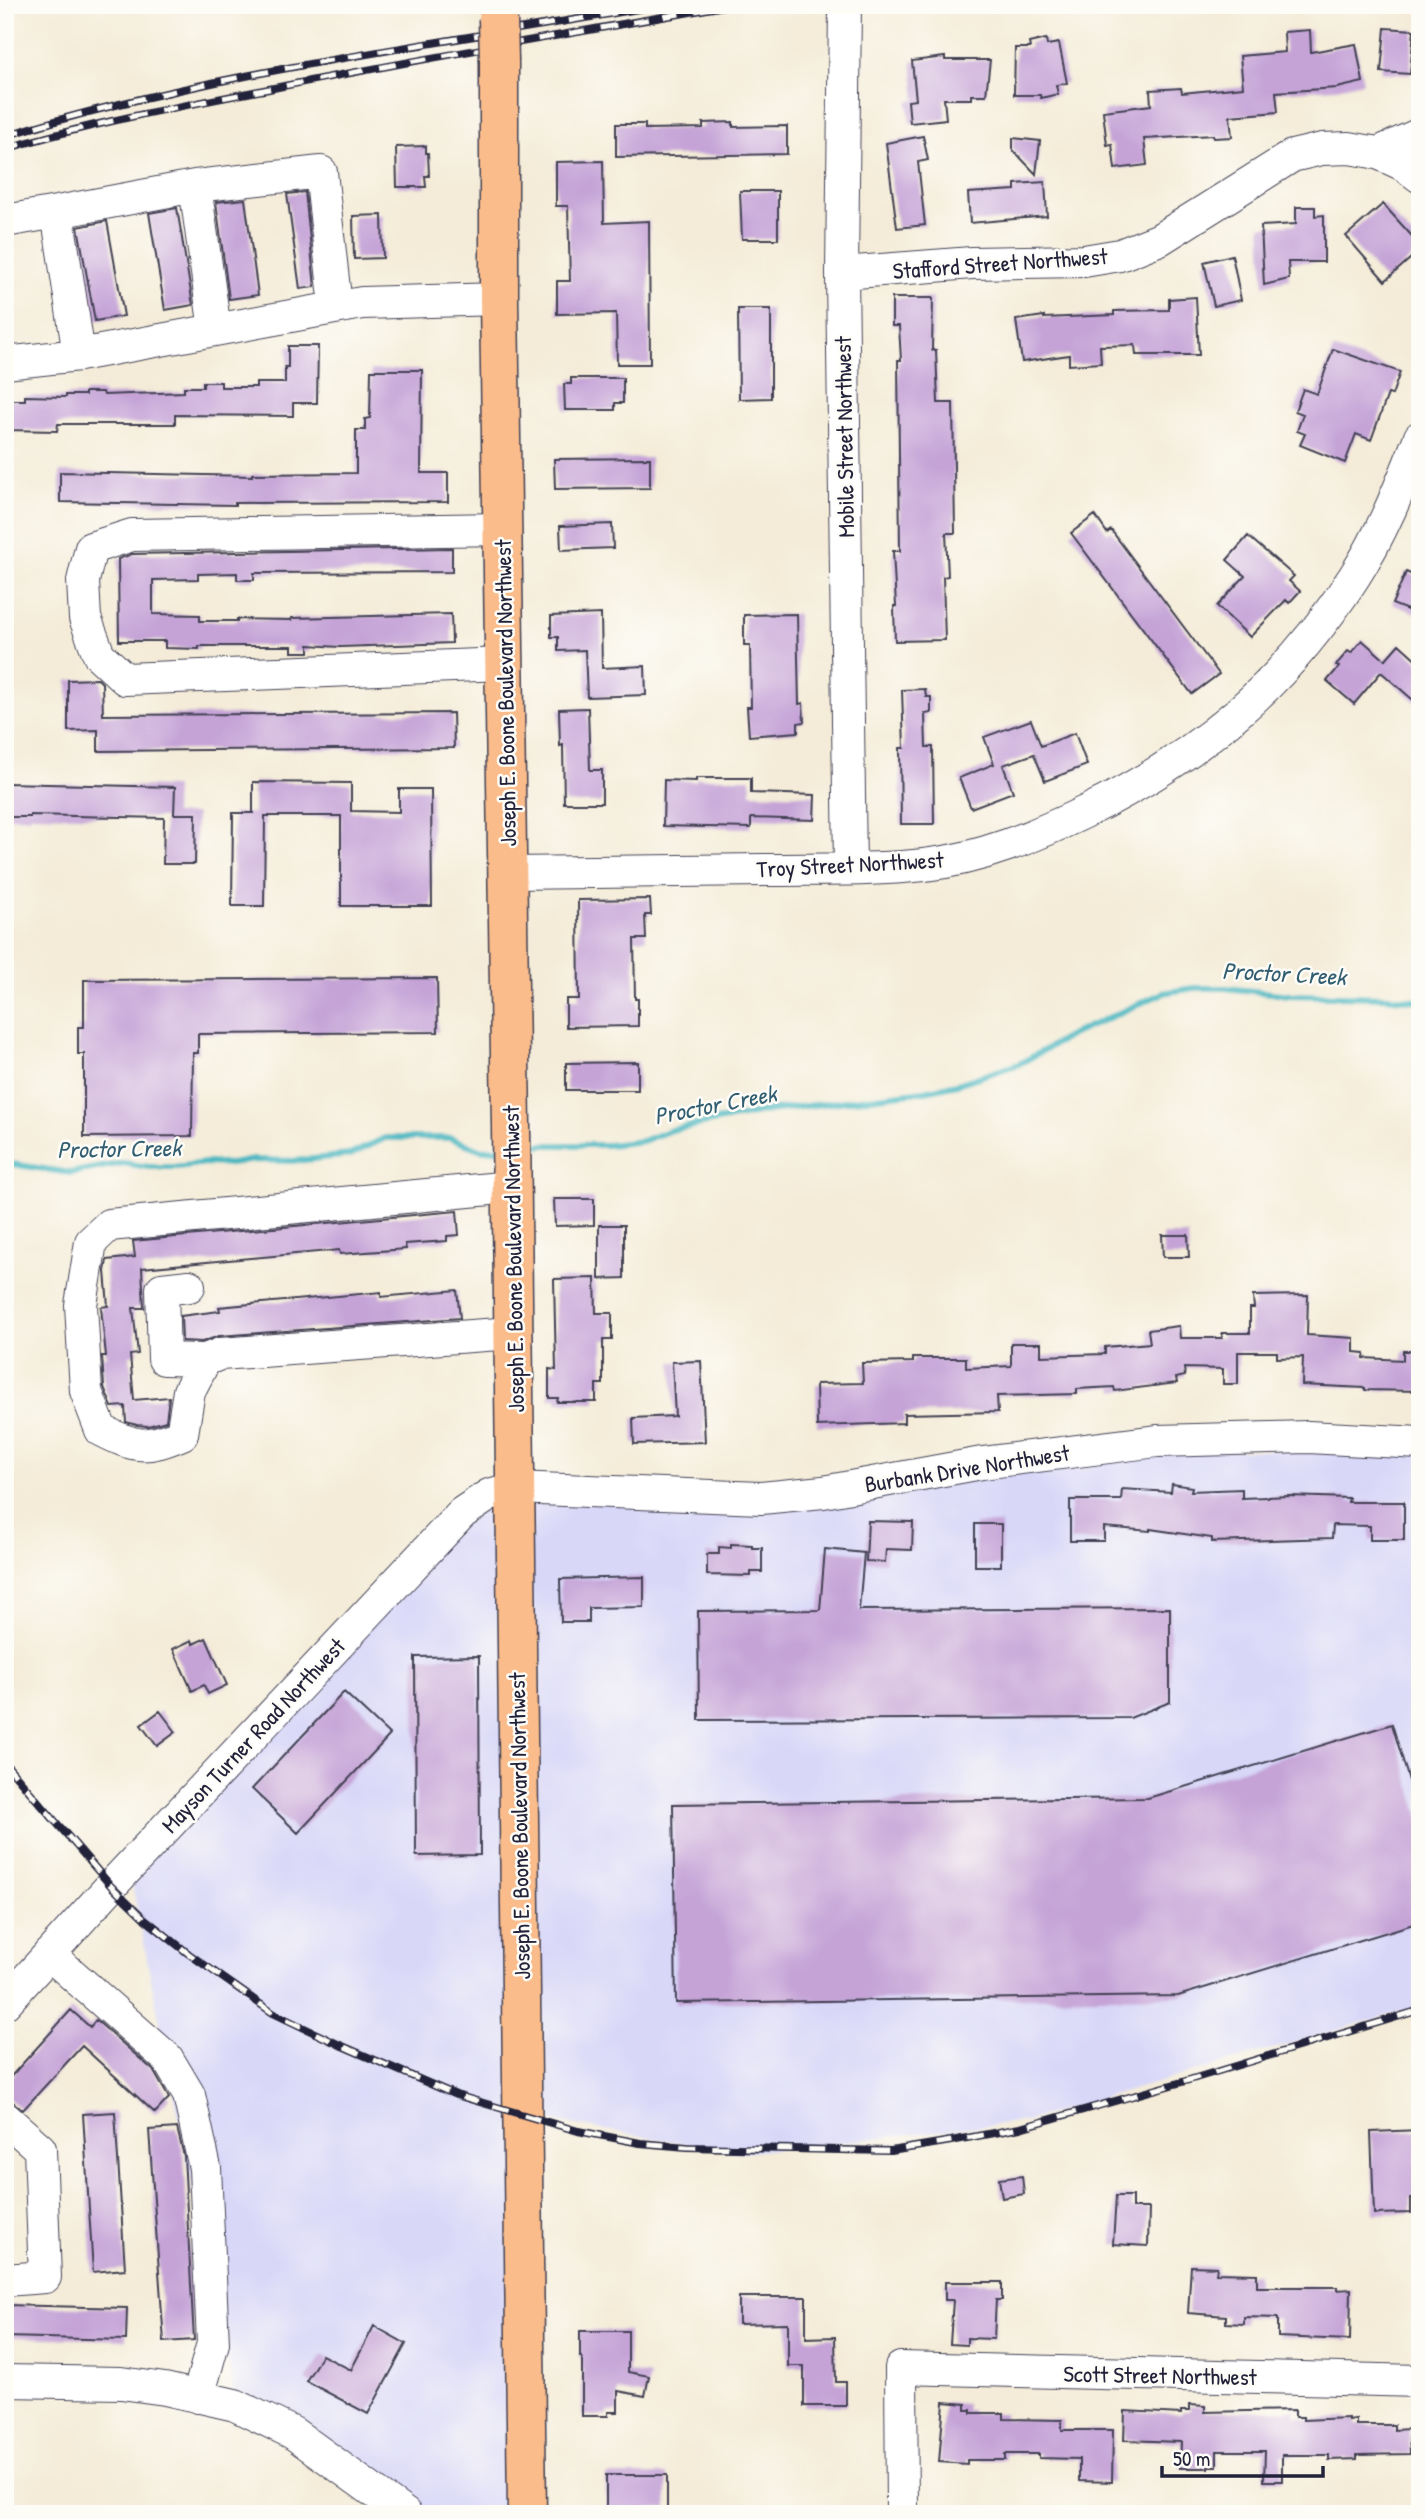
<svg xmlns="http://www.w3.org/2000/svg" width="1425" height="2519" font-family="'Patrick Hand',sans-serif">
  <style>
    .built { fill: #d8d7f8 }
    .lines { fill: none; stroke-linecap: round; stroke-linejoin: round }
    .stream { stroke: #49b7c1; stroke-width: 6 }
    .building { fill: #c5a3d7 }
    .minor-casing { stroke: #424053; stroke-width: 34 }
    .major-casing { stroke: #424053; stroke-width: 41 }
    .minor { stroke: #fff; stroke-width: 32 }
    .major { stroke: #fabc8b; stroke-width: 38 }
    .rail-casing { stroke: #22223b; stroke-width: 8 }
    .rail { stroke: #fdfcf7; stroke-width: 5; stroke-dasharray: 16; stroke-linecap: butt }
    .major-bridge-casing { stroke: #424053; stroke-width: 41; stroke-linecap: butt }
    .major-bridge { stroke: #fabc8b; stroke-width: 38 }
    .labels { text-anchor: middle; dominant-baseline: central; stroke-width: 5; stroke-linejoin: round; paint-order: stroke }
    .street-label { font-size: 23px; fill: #22223b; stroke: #fdfcf7 }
    .water-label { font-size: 24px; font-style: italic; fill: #325e71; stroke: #fdfcf7 }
  </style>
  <rect width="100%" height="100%" fill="#fdfcf7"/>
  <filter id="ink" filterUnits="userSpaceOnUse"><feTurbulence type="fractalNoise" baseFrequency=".0143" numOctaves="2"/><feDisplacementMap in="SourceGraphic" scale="14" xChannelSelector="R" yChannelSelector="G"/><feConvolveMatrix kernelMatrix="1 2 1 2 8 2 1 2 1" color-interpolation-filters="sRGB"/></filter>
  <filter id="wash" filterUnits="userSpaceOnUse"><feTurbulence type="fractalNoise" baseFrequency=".00686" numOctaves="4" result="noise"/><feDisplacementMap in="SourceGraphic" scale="28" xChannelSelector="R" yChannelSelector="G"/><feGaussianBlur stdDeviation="1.57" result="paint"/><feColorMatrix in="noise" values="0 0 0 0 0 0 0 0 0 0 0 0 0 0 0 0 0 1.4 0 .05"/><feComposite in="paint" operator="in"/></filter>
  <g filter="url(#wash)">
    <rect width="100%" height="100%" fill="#f4ecd8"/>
    <!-- built -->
    <path class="built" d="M1122 1449 1420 1452V2006L1026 2121 743 2153 517 2115 522 2514H426L236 2401 129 1869 491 1492 792 1496Z"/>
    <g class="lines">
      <!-- stream -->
      <path class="stream" d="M522 1148 544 1145H609L642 1141 671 1130 767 1111 925 1091 957 1084 1019 1064 1075 1033 1163 993 1194 988H1225L1290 995 1386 997 1420 1001
        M5 1163 70 1173 123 1163 149 1167H177L205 1163 231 1164 253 1160 295 1161 350 1155 385 1138H450L482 1150 498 1149"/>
    </g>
    <g id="blocks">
      <!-- building -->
      <path class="building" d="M1385 28 1414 30 1410 74 1381 72Z
        M1310 30 1311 52 1356 44 1363 82 1337 88 1276 92 1278 112 1230 116 1232 137 1214 138 1213 135 1144 139 1147 165 1115 169 1112 144 1107 145 1103 111 1151 105 1150 90 1181 88 1182 93 1243 87 1240 56 1285 52 1284 32Z
        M1046 39 1047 45 1059 43 1067 83 1056 85 1058 94 1041 98 1040 95H1014L1015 48H1030L1029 43Z
        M945 57V60H990L986 95H971V99H944L946 119 910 123 908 101 916 100 912 61Z
        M733 122V127L787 126V154L616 157V124H645V129L703 128V123Z
        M923 136 928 160 918 162 925 225 897 228 886 143Z
        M1013 138 1040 141 1036 174 1013 150Z
        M426 146V153H428L429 176H425L426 187H397L396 147Z
        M603 161 604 223 649 221 650 364H617L616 313 557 314V281H570L568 206H556V162Z
        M1045 182 1047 216 970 223 968 193 1015 190V184Z
        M740 191H778V239H742Z
        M305 192 315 287 300 289 287 194Z
        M245 199 258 295 229 299 216 202Z
        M1383 204 1420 245V250L1385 281 1346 236Z
        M1296 207H1315V216L1324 215V262H1288L1289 279 1264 285 1261 226 1296 224Z
        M177 208 193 305 165 310 149 213Z
        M382 215 383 258 354 259 353 216Z
        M107 221 124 316 95 321 78 227Z
        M1232 255 1241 300 1214 306 1204 262Z
        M1196 297 1199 355H1136L1135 345 1100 346 1101 363 1069 365V355L1022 362 1016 320 1044 316V318L1114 315V311L1169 310V299Z
        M892 298H933L932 350H936L938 403H953L955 533H946L948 576 943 577 945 640 895 641 894 606H896L893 551H900L898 360H901L899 326H892Z
        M738 309H771V398L739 399Z
        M288 346H318L317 403H293V416L175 415V424H58L57 431 5 430V400H25V396L66 397V395H85V392H103L104 395 184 392V387H203V382H221V387H256V383H285V367H288Z
        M1333 349 1400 372 1392 395 1388 394 1371 440 1356 434 1345 463 1300 445 1305 434 1297 431 1303 414 1295 411 1303 389 1317 394Z
        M371 370H422L421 473H448V502L235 503V505L60 502V472L252 476V474L356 473V430H365V419L370 418Z
        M571 378H623V403H615V410H565L564 384H571Z
        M650 458V488L555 489 554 459Z
        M1095 515 1107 533 1111 530 1219 674 1192 694 1071 533Z
        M612 524 613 548 561 550 560 526Z
        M1248 536 1294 576 1289 581 1300 591 1289 603 1286 600 1250 637 1217 606 1245 576 1227 560Z
        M452 548V572L254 573V580H237V573L198 574V579L153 580V614L200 615V621H237V619L291 620 292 618 451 614 452 643 340 647 309 645V652H292V646H199V649L165 648V641H119L118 559 132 554Z
        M1406 572 1420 578V615L1392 604Z
        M601 614 602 668 645 666 646 695 587 697 585 650 558 651V637H551V616Z
        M797 614 799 704 803 703 804 722 798 723V732L749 736 747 707H751L750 645H744V615Z
        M1362 640 1385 660 1399 644 1420 663V706L1381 672 1354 704 1327 681 1339 667 1336 665 1348 651 1351 653Z
        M98 679 102 683 103 715 453 713 454 748 98 751V730L68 731V680Z
        M925 689 926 697H931V713L925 714 926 747H933L934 824H901L900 748H904L902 690Z
        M588 708 590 770H602V803H564L563 745 560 746 559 709Z
        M1031 720 1041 746 1075 733 1087 765 1045 781 1034 754 1003 765 1013 792 971 808 959 778 994 764 984 737Z
        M696 778H751V793L815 795 814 820 751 818V828L663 826 664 780 696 781Z
        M253 782 351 783V811L399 812V789H431L432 906H341V816H265L264 906H232L233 813H253Z
        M5 783 175 787 174 814H196L195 864H163L164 818 30 815V817H5Z
        M650 899 651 915H645L646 939H634L635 999H638V1026L566 1027V999H579L578 900Z
        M437 978 438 1032 198 1034V1053H193L192 1136 84 1137V1054H78V1027H84V980Z
        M638 1062V1090H566V1063Z
        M554 1199H594V1225L555 1226Z
        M457 1211 459 1235 447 1236V1241L405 1244 406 1249 340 1254 339 1250 142 1268 144 1308H133L138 1354 130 1355 134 1400 169 1397 166 1421 148 1426 137 1425 126 1422 125 1406 112 1407 104 1387 102 1356H106L101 1307 108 1306 105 1271 107 1260 135 1257 133 1241Z
        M599 1225H624V1278L599 1279Z
        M1162 1235H1188L1189 1257H1163Z
        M595 1278 596 1313H612V1340H603V1384H596V1402H557L558 1398H549V1369L556 1370 554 1279Z
        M457 1290 460 1318 219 1336 202 1342 182 1341 181 1316 220 1311 219 1307 381 1292V1297Z
        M1308 1295 1307 1335 1354 1338V1352L1365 1353 1364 1358 1403 1360V1351H1420V1391L1365 1390V1388L1302 1385 1303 1357 1277 1358V1352H1238V1384H1223V1369L1184 1368 1185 1376 1176 1378 1177 1383 1115 1391 1114 1387 1077 1389V1394L997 1396 998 1412 904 1414V1423L817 1426 816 1384 863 1383 862 1363 913 1362V1358H966V1368L1011 1366V1343H1041V1356L1105 1354V1347L1150 1343 1148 1330 1179 1326 1180 1338H1222V1333H1250V1308H1254L1253 1296Z
        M701 1361 705 1442 634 1444 633 1418 675 1416 672 1362Z
        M1172 1484 1192 1487 1191 1491 1242 1489V1498L1289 1496 1349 1498 1348 1502H1404V1540H1370V1526L1333 1525 1332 1538 1212 1542V1538L1150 1529V1531L1104 1527V1541H1070V1500H1121L1122 1489 1171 1492Z
        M868 1521 913 1522 912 1550 886 1549 885 1562 866 1561Z
        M975 1524H1001V1566H975Z
        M731 1544 752 1545V1548H762V1572H751V1576L707 1575V1554H719V1547L731 1548Z
        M825 1549 864 1553 859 1610 1170 1608V1702L1130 1718 699 1720 698 1611 820 1610Z
        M644 1577V1607L589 1608V1622H561L560 1579Z
        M206 1638 227 1685 208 1694 204 1685 192 1691 173 1649 192 1640 193 1644Z
        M479 1656 480 1855 416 1856 415 1657Z
        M344 1692 390 1735 298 1833 252 1789Z
        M160 1711 176 1732 157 1746 141 1725Z
        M1392 1724 1420 1817V1922L1178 1996 676 2003 673 1804 1148 1798Z
        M71 2010 90 2027 96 2020 153 2070 169 2098 155 2113 82 2046 23 2110 5 2096V2083Z
        M115 2112 125 2269 93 2272 83 2114Z
        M177 2128 184 2156 194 2340 164 2342 149 2130Z
        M1420 2130V2157H1416V2197L1411 2198V2213L1374 2214 1371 2132Z
        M1022 2176 1024 2194 1002 2198 999 2179Z
        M1116 2196H1132V2208H1149L1148 2246 1113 2244Z
        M1191 2266 1217 2267 1216 2273 1257 2274V2287H1337V2290L1351 2289 1350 2340 1278 2337V2318L1244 2317V2324L1226 2323V2316L1188 2313Z
        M945 2282H1002V2300H996L994 2339 967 2338V2345L950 2344 953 2300H945Z
        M739 2297H806V2338L835 2337 836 2382H846V2406H804V2366H788V2323L739 2324Z
        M5 2305 127 2308 126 2340 5 2337Z
        M374 2326 406 2344 368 2414 306 2381 322 2355 351 2370Z
        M580 2331H628V2372L649 2376 645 2396 618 2391V2412H608V2416H582V2357H580Z
        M944 2402 966 2404V2410H971V2413H1004V2419L1062 2420V2430H1113L1112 2482 1079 2481V2459L1039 2458V2454H1005V2460H967V2464L939 2462Z
        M1189 2405 1205 2406V2412L1295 2410V2417H1303V2420L1348 2418V2420L1356 2419V2425H1394V2430L1409 2429 1410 2454 1357 2455V2459L1329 2460V2455H1282V2481H1264L1265 2451H1217V2466H1208V2468H1180L1181 2442 1124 2440 1125 2411 1181 2414V2411H1189Z
        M606 2475H667V2508H650V2514H606Z"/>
    </g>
  </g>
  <g filter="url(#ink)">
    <use href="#blocks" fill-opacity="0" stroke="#424053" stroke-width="2"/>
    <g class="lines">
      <!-- minor casing -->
      <g class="minor-casing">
        <path id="minor" d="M845 5 842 273 850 869
          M1378 153 1404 165 1420 177
          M5 221 57 212
          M842 273 972 263 1084 261 1120 255 1160 239 1292 156 1322 149 1349 148 1378 153 1420 134
          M215 330 195 186 321 172 336 307
          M79 355 57 212 195 186
          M5 363 79 355 362 303 499 299
          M502 529 132 535 91 548 83 581 85 618 99 655 125 679 504 664
          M508 873C593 872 678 871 763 870 816 869 871 871 924 865 981 859 1035 836 1087 811 1200 756 1285 684 1354 577 1382 534 1401 485 1420 437
          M511 1187 109 1225 91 1242 81 1305 86 1391 101 1430C136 1448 146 1449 182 1434L189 1391 205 1360 220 1354 513 1333
          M189 1286 162 1289 164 1359 205 1360
          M49 1954 167 2058 189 2095 205 2168 213 2343 198 2397
          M5 2003 111 1886 462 1513 489 1495 515 1488 761 1498 823 1492 982 1463 1157 1441 1308 1437 1420 1443
          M5 2118 40 2149 45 2277 5 2280
          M5 2381 121 2383 165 2389 235 2405 293 2433 405 2514
          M902 2514 901 2368 1420 2381"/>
      </g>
      <!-- major casing -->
      <g class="major-casing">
        <path id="major" d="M499 61V299L511 1126 527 2514"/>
      </g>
      <!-- minor -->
      <use href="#minor" class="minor"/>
      <!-- major -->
      <use href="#major" class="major"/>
      <!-- rail casing -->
      <g class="rail-casing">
        <path id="rail" d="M5 136C219 69 442 44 661 5
          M5 149C91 123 181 106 269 89 422 58 576 33 729 5
          M5 1763 111 1886 145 1919 189 1954 273 2013 340 2045 456 2095 578 2131 640 2143 687 2147 891 2151 951 2141 1020 2128 1189 2080 1420 2010"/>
      </g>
      <!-- rail -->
      <use href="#rail" class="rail"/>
      <!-- major-bridge casing -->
      <g class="major-bridge-casing">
        <path id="major-bridge" d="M498 19 499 61"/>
      </g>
      <!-- major-bridge -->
      <use href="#major-bridge" class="major-bridge"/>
    </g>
  </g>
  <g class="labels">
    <!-- street labels -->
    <g class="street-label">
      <text transform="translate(1000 263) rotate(-4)">Stafford Street Northwest</text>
      <text transform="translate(844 437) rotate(-91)">Mobile Street Northwest</text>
      <text transform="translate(505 693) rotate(-91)">Joseph E. Boone Boulevard Northwest</text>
      <text transform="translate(850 864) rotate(-3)">Troy Street Northwest</text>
      <text transform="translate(513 1259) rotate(-91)">Joseph E. Boone Boulevard Northwest</text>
      <text transform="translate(967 1468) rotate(-9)">Burbank Drive Northwest</text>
      <text transform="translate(253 1735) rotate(-47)">Mayson Turner Road Northwest</text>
      <text transform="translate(519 1826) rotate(-91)">Joseph E. Boone Boulevard Northwest</text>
      <text transform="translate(1160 2375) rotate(1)">Scott Street Northwest</text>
    </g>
    <!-- water labels -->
    <g class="water-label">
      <text transform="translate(1284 973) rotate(3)">Proctor Creek</text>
      <text transform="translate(715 1104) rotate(-11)">Proctor Creek</text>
      <text transform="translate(119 1148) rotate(-1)">Proctor Creek</text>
    </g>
  </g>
  <!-- margin -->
  <rect width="1425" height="2519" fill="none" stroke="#fdfcf7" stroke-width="28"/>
  <!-- scale -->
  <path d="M1162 2466v10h161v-10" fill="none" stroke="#22223b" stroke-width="3.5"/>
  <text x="1173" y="2466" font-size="21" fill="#22223b" stroke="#fdfcf7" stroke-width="5" paint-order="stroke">50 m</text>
</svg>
